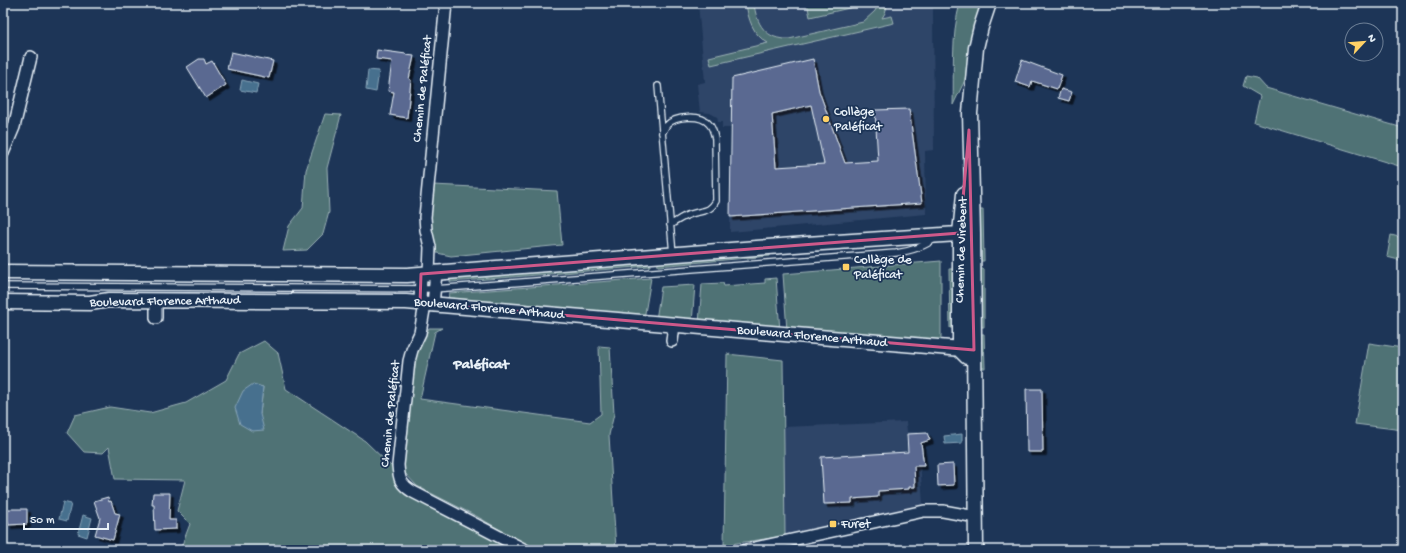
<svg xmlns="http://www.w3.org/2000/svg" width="1406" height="553" font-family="'Gochi Hand',sans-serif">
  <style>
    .built { fill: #2f4568 }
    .green { fill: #4f7274; stroke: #9cb2b6; fill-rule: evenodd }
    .water { fill: #46708e; stroke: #87a4b8 }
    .building { fill: #5a6991; stroke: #e8f1f8; fill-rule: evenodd; filter: url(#shadow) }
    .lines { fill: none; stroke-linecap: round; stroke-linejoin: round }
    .service-casing { stroke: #e8f1f8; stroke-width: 8 }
    .minor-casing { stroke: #e8f1f8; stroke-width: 14 }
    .tertiary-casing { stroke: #e8f1f8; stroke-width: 17 }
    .service { stroke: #1d3557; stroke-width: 5.5 }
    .minor { stroke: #1d3557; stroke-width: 11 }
    .tertiary { stroke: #1d3557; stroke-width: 14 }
    .marked { fill: none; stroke: #cd598a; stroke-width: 3; stroke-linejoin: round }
    .poi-dot { fill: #ffd166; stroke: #1d3557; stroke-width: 1.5 }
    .labels { text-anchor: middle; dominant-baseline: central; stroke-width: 3.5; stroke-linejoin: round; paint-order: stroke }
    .street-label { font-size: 13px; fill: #e8f1f8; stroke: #1d3557 }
    .poi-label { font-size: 13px; fill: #e8f1f8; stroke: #1d3557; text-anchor: start }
    .quarter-label { font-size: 15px; font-weight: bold; fill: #e8f1f8; stroke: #1d3557 }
  </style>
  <defs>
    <filter id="shadow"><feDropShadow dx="3.5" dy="3.5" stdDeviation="0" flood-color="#0009"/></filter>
  </defs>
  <rect width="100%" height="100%" fill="#1d3557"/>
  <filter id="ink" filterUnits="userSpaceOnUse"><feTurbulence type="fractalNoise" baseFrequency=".025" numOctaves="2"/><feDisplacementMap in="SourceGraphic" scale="8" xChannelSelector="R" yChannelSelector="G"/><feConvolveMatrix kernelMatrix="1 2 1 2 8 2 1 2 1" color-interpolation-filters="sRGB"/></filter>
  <g filter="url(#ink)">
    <!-- built -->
    <path class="built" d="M698 3H936L933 9 934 150 925 151 926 214 730 232 731 128H722V122H718L717 117 710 113 700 112 697 84 705 82Z
      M906 422 907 432H918L923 504 785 536 783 427Z"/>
    <!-- green -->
    <path class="green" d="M746 3H754C756 24 766 40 789 39L863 22 875 11 879 3H888L885 13 882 18 892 16 894 23 711 65 709 57 768 43C753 35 748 19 746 3Z
      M807 3H871L810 17Z
      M960 3H981L971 37 965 80 953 105C954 72 951 36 960 3Z
      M1246 76 1257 78 1266 88 1403 128V151L1401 152 1399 166 1254 122 1260 96 1243 86Z
      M325 114 341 115 327 168 329 212 323 234 307 250 283 251 289 226 303 208 306 170Z
      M433 185 557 191 562 245 451 256 437 253 429 220Z
      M978 210H983L984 261H979Z
      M1391 235 1403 238V261L1387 257Z
      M770 250V256L658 266 657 259Z
      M650 260V266L450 282 451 275Z
      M941 261V345L787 331 783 274Z
      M949 269H955V328H950Z
      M979 269H984V327H979Z
      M651 278 644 319 448 301 449 293Z
      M776 278 780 331 699 324 702 284 723 283 724 286 765 283V279Z
      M695 285 692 323 656 320 661 287Z
      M429 328H442L435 332 420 399 590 422 601 414 599 346 610 347 614 414 609 435 616 550H535L478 517 417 486 402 470 416 352Z
      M979 334H984L985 368H979Z
      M264 341 278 353 286 389 365 441 394 469 400 488 519 550H180L190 524 177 511 185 480 115 479 109 447 103 453 84 452 67 433 75 415 110 407 150 413 186 403 226 380 239 354ZM253 385 263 387 260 414Z
      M1369 343 1403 348V430L1355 424Z
      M727 354 783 360 785 536 724 545Z"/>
    <!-- water -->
    <path class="water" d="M368 70 379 71 376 92 366 90Z
      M242 80 258 84 256 93 240 90Z
      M253 384 263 387 260 414 264 430 252 431 240 424 235 408 243 391Z
      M962 434V443L945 444 944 436Z
      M63 502 71 504 67 521 59 519Z
      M83 515 92 518 87 537 78 534Z"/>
    <!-- building -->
    <path class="building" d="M377 50 406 54V55L414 56 409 79 411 80 407 118 390 115 394 92 388 91 392 61 376 59Z
      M231 52 273 61 269 78 227 69Z
      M199 59H204L206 64 212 61 226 85 206 98 187 67Z
      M813 59 819 91 845 163 878 161 875 110 909 109 922 203 730 217 732 78ZM811 105 824 164 776 167 772 114Z
      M1022 60 1062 75 1057 89 1032 81 1030 87 1015 82Z
      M1061 89 1072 92 1069 101 1058 98Z
      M1026 389H1042L1043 452H1027Z
      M927 433 930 440 921 443 924 466H914L915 487H909V489L878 491V497L852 499V503L824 504 821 457 908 452 907 434Z
      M953 464 954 485 938 486 937 465Z
      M153 493H170L169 520H176V529L155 530 154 505H152Z
      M108 497 109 502 111 501 115 513 120 514 113 540 95 535 100 518 94 501Z
      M3 509H27V524L8 525V522H3Z"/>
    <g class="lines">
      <!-- service casing -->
      <g class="service-casing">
        <path id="service" d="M658 86 673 254
          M662 133C664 131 665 127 667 125 675 116 701 114 709 124 713 128 714 134 715 139L716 201C709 213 703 210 691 214 683 216 677 221 670 225
          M3 286 434 289 896 253C910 251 923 248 934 239"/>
      </g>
      <!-- minor casing -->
      <g class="minor-casing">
        <path id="minor" d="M3 153 14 127 31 57
          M429 273 430 247 426 230 425 217 446 3
          M156 300V318
          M420 303 421 274
          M425 304 420 333 412 350 409 361 398 465C399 479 400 484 413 492L525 550
          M433 305 436 273
          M672 341 674 325
          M746 550 924 511H943L976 517"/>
      </g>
      <!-- tertiary casing -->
      <g class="tertiary-casing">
        <path id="tertiary" d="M964 194 960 233V350L967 357
          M3 272 407 275 807 244 973 233
          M3 302 90 303 109 300 406 302 974 350
          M976 550 973 233 970 113 976 48 981 27 989 3"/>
      </g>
      <!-- service -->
      <use href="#service" class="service"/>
      <!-- minor -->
      <use href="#minor" class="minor"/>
      <!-- tertiary -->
      <use href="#tertiary" class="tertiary"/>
    </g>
  </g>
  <!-- marked area -->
  <path class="marked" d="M969 130 974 350 420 303 421 274 960 233Z"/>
  <!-- markers -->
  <g class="poi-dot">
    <circle cx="826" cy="119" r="4"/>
    <rect x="842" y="263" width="8" height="8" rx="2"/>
    <rect x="829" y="520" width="8" height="8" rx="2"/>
  </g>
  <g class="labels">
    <!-- street labels -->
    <g class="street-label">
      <text transform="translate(423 89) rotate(-84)">Chemin de Paléficat</text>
      <text transform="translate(962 250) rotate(-88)">Chemin de Virebent</text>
      <text transform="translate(165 302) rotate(-1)">Boulevard Florence Arthaud</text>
      <text transform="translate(489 309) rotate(5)">Boulevard Florence Arthaud</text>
      <text transform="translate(812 337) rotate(5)">Boulevard Florence Arthaud</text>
      <text transform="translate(391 414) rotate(-84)">Chemin de Paléficat</text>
    </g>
    <!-- poi labels -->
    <g class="poi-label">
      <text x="834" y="112">Collège<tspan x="834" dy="15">Paléficat</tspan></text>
      <text x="854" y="260">Collège de<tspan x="854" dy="15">Paléficat</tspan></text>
      <text x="841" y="524">Furet</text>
    </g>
    <!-- quarter labels -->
    <g class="quarter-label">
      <text x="481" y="365">Paléficat</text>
    </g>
  </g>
  <!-- margin -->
  <rect width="1406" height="553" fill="none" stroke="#1d3557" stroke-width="16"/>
  <rect x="8" y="8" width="1390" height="537" fill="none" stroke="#e8f1f8" stroke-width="1.5" filter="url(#ink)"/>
  <!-- north arrow -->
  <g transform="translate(1364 42) rotate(64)"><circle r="19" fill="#1d3557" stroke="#6e8097"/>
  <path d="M0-3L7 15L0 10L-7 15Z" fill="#ffd166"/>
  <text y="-6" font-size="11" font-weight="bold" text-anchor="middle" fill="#e8f1f8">N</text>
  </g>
  <!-- scale -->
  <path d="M24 523v6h84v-6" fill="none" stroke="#e8f1f8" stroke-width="2"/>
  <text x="30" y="523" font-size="12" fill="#e8f1f8" stroke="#1d3557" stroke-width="3" paint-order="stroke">50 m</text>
</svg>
